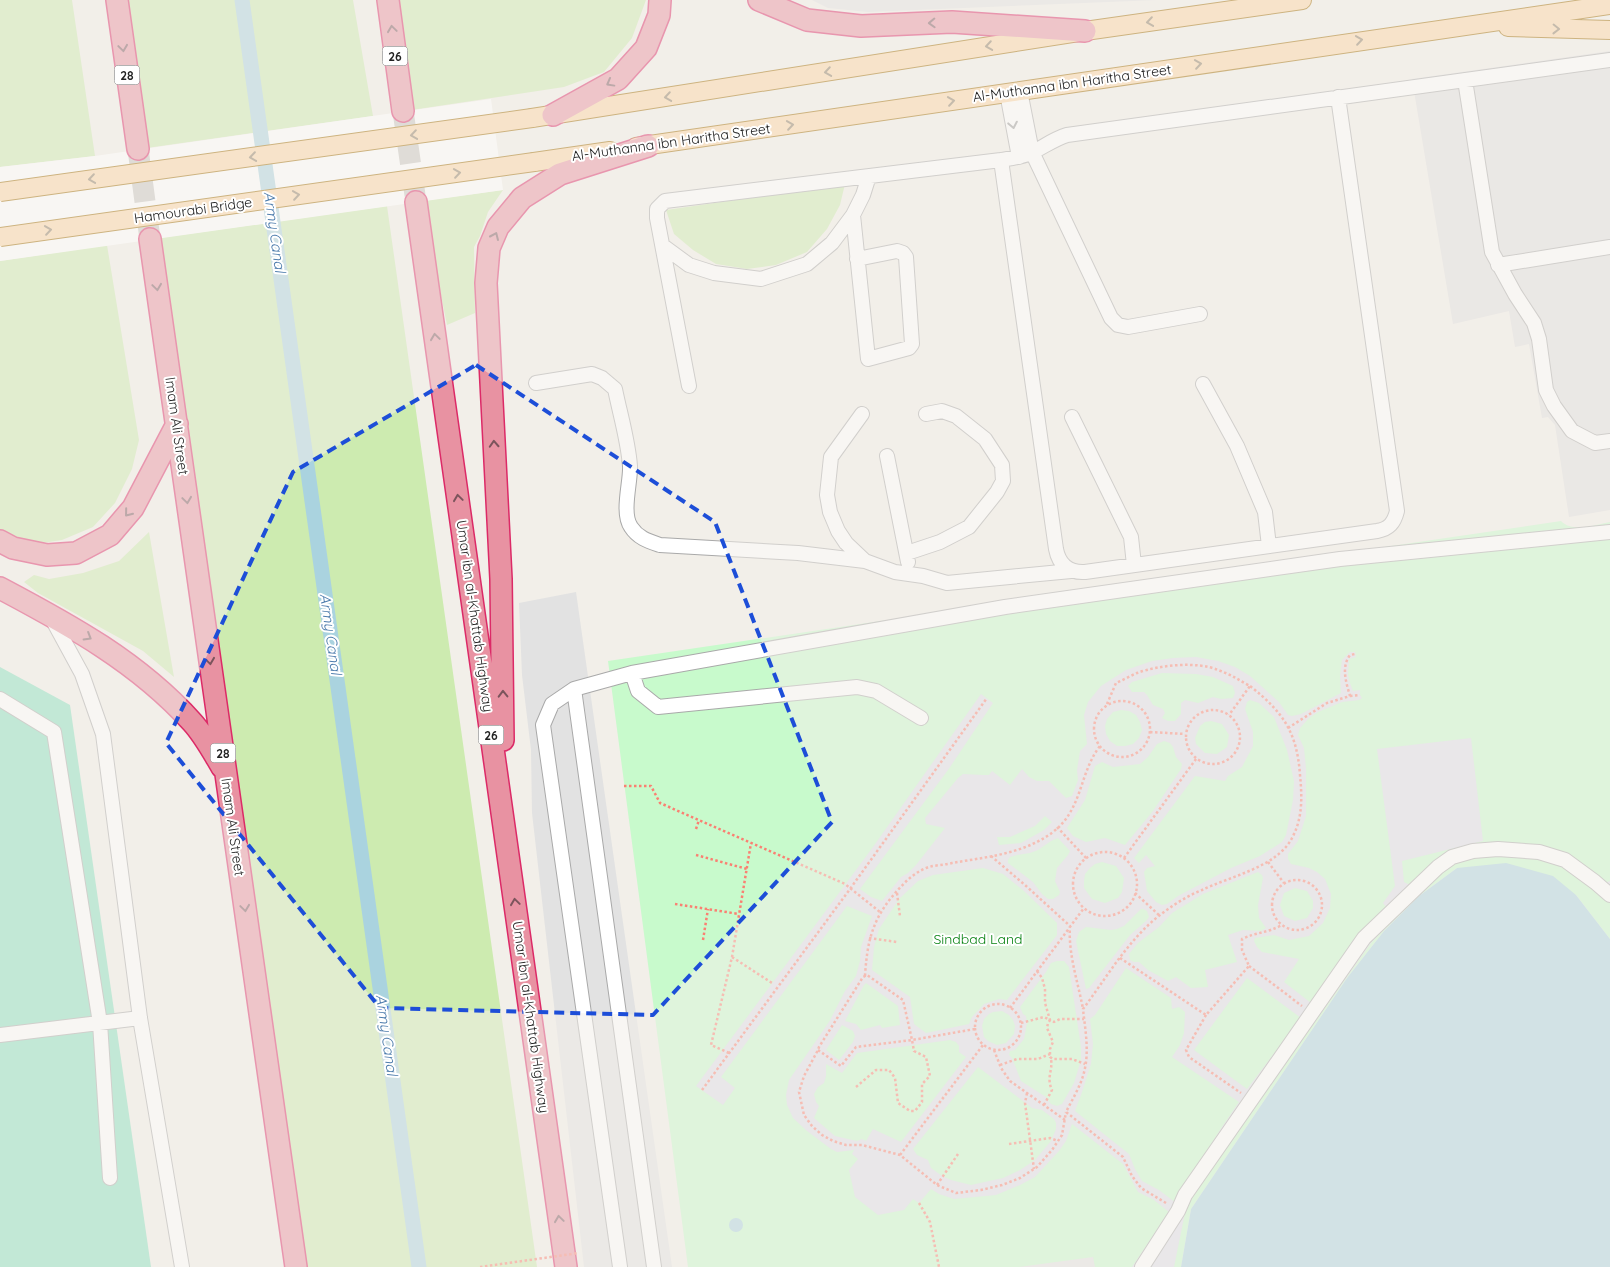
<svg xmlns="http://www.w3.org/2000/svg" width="1610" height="1267" font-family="Quicksand,sans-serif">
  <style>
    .residential { fill: #e0dfdf }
    .grass { fill: #cdebb0 }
    .park { fill: #c8facc }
    .pitch { fill: #88e0be }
    .parking { fill: #e2e2e2 }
    .plaza { fill: #dddde8; fill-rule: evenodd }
    .water { fill: #aad3df }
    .pier { fill: #fff }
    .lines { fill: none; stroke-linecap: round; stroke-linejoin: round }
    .canal { stroke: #aad3df; stroke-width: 15 }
    .highway-tunnel { stroke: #c8c6c1; stroke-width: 21; stroke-dasharray: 21 11; stroke-linecap: butt }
    .minor-casing { stroke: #a9a9a9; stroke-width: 16 }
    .major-casing { stroke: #a06b00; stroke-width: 20 }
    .highway-casing { stroke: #dc2a67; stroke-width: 24 }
    .path { stroke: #fa8072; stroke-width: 2.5; stroke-dasharray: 2.5 2.5; stroke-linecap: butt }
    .minor { stroke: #fff; stroke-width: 14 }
    .major { stroke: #fcd6a4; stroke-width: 18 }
    .highway { stroke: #e892a2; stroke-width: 21 }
    .major-bridge-casing { stroke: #a06b00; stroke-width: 20; stroke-linecap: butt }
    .path-bridge { stroke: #fa8072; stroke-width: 2.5; stroke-dasharray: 2.5 2.5; stroke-linecap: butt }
    .major-bridge { stroke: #fcd6a4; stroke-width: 18 }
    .oneway { stroke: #8f7c63 }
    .oneway2 { stroke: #7b545c }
    .oneway3 { stroke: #9c9c9c }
    .marked { fill: none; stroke: #1d4ed8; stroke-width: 4; stroke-dasharray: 10 6; stroke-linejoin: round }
    .labels { text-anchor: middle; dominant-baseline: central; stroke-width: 4; stroke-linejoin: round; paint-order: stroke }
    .shield { fill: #fff; stroke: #646464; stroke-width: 1 }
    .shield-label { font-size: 12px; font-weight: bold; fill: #222 }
    .street-label { font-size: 14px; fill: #222; stroke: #fff }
    .park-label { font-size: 14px; fill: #0c8416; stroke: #fff }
    .water-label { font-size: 15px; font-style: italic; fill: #4a7aab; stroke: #fff }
  </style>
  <rect width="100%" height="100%" fill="#f2efe9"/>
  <!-- residential -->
  <path class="residential" d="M1610 51V510L1569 517 1555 425 1548 417 1542 418 1529 344 1515 347 1509 311 1453 324 1412 79Z"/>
  <!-- grass -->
  <path class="grass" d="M0 0H72L95 156 0 167Z
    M126 0H353L373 116 147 148Z
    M399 0H646L632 38 604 72 564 87 412 110Z
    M845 184 840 205 827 229 807 252 776 265 747 269 716 264 693 250 674 234 666 210Z
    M503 190 488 212 480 236 474 247 475 313 447 325 422 201Z
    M387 206 537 1267H305L159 238Z
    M107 245 139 440 132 469 115 503 93 527 62 540 29 545 0 533V261Z
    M149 532 174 677 143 651 38 593 24 582 34 575 49 579 83 573 119 561Z"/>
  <!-- park -->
  <path class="park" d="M1561 521C1573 533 1595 525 1610 522V939L1576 895 1457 868 1419 896 1384 931 1347 978 1191 1209 1181 1267H688L608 661Z"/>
  <!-- pitch -->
  <path class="pitch" d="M0 667 70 705 151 1267H0Z"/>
  <!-- parking -->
  <path class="parking" d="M812 0H1157L868 12 828 8Z
    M576 592 672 1267H584L532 813 531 750 522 675 519 603Z
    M1093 1257 1095 1267H1019Z"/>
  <!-- plaza -->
  <path class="plaza" d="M1350 652H1355L1356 657 1349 659 1348 675 1350 683 1353 691 1360 690V695L1362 698 1359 700 1342 702 1318 712 1309 718 1300 728 1298 735 1304 748 1306 768V816L1298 841 1288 854V859L1291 864 1309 868 1317 872 1325 879 1331 894 1330 908 1323 923 1309 936 1289 940 1274 935 1255 938 1254 941 1257 947 1262 952 1299 959 1284 982 1311 1003 1354 943 1386 907 1383 903 1395 886 1377 749 1471 738 1483 841 1402 861 1404 882 1410 885 1427 868 1451 852 1467 846 1484 844 1525 845 1563 854 1581 864 1605 883 1610 881V902L1562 864 1535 855 1497 854 1464 857 1453 862 1437 874 1371 943 1206 1175 1186 1208 1174 1267H1132L1169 1212 1154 1200 1138 1192 1123 1164 1072 1124 1066 1141 1059 1151 1035 1177 1020 1185 996 1195 954 1199 939 1194 931 1189 919 1203 913 1199 904 1210 878 1215 855 1197 849 1170 858 1159 852 1154 854 1150 837 1152 831 1149 807 1131 793 1118 787 1105 786 1095 789 1080 829 1022 845 991 856 976 860 961 861 947 872 916 847 906 721 1077 735 1088 723 1105 696 1086 873 847 981 694 993 703 948 770 860 889 871 897 882 901 901 877 908 873 916 865 945 828 926 824 925 818 958 778 963 774 983 775H989L992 771 1010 785 1022 769 1029 777 1037 781H1049L1066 798 1072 796 1078 780 1077 770 1080 751 1087 744 1084 715 1088 702 1101 686 1126 670 1152 661 1173 658 1196 657 1218 661 1235 667 1250 676 1279 702 1288 715 1292 716 1301 714 1341 693 1340 676 1342 660ZM1162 673 1196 674 1213 677 1233 686 1235 693 1233 698 1221 699 1213 697 1198 703 1185 700 1181 703V714L1175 721H1168L1162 718 1165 713 1163 709 1153 705 1147 695 1144 692H1132L1128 686 1132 682ZM1250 700 1259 703 1274 717 1287 750 1294 781 1293 800 1286 835 1282 842 1260 856 1231 868 1178 896 1167 904 1162 905 1156 902 1147 891 1144 872 1147 868 1155 866 1146 855 1139 863 1134 858 1195 776 1225 781 1228 776 1242 767 1253 746V732L1245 709 1247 702ZM1121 710 1129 711 1136 715 1140 722 1142 730 1139 738 1133 744 1125 746H1117L1110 741 1106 734 1105 726 1107 719 1113 712ZM1211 721 1222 724 1229 735 1227 747 1217 754 1205 753 1196 744 1195 738 1200 726 1205 722ZM1164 741 1170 743 1173 747 1176 757 1182 764 1181 769 1153 811 1125 845 1105 838 1086 842 1073 836 1067 828 1085 800 1095 766 1102 762 1113 767 1140 764 1148 757 1157 744ZM1045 816 1052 822 1044 830 1021 843 999 845 997 837H1010L1035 826ZM1058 838 1070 851 1068 855 1057 868 1055 881 1060 892 1059 895 1053 899H1048L1042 894 1033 882 1008 863V860L1010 857 1017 855 1030 853 1038 850 1051 841ZM1102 862 1116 866 1124 878 1122 892 1118 898 1105 903 1092 899 1084 888V881L1085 874 1090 868 1095 864ZM983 868 1003 874 1024 891 1057 923V935L1007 1000 999 999 984 1004 972 1017 969 1024 926 1033 914 1024 910 997 872 970 874 947 879 929 899 899 918 881 933 875ZM1258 872 1262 875 1263 878 1258 905 1259 918 1266 928 1261 931 1243 930 1228 935 1237 962 1205 970 1208 987 1191 988 1176 977 1168 981 1148 970 1139 962H1134L1130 960 1129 954 1138 943 1159 927 1172 913 1203 894ZM1295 888 1307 891 1313 901V908L1307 918 1295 921 1284 916 1280 905 1284 893ZM1141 909H1143L1147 911 1149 917 1146 921 1130 935 1089 988 1086 989 1076 941 1079 932 1086 927 1111 930 1117 929 1124 926ZM1057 961H1064L1069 967 1081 1047V1060L1074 1083 1062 1104 1057 1106 1051 1104 1046 1097 1021 1081 1012 1058 1009 1055 1010 1051 1015 1050 1024 1039 1027 1023 1026 1016 1023 1014 1020 1007 1046 972 1051 963ZM1126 968 1171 998 1172 1009 1179 1007 1185 1012 1184 1033 1180 1045 1172 1057 1239 1102 1220 1130 1176 1203 1159 1190 1142 1181 1135 1169 1129 1154 1075 1111 1082 1092 1091 1064 1093 1044 1090 1019 1095 1015ZM1247 978 1301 1018 1247 1089 1194 1050ZM866 983 898 1006 900 1025 882 1028 880 1025 861 1030 856 1024 845 1021 864 985ZM1002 1011 1009 1015 1013 1020 1015 1026 1014 1034 1006 1043 997 1045 988 1041 984 1037 982 1026 984 1019 989 1014 993 1012ZM842 1025 853 1031 855 1036 853 1042 839 1060 826 1050ZM950 1040 956 1042 959 1046V1052L966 1057 901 1142 873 1129 866 1141 862 1139 857 1141 835 1136 814 1118 819 1106 816 1102 814 1094 818 1087 824 1083 826 1076V1064L842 1073 857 1053ZM978 1067 1032 1108 1042 1110 1054 1119 1056 1123V1129L1051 1141 1035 1160 1020 1170 1003 1178 971 1185 951 1180 942 1176 931 1168 928 1160 917 1155 913 1149Z"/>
  <!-- water -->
  <path class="water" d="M1506 863 1553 876 1576 895 1610 939V1267H1181L1191 1209 1347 978 1384 931 1419 896 1457 868Z
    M729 1225a7 7 0 1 1 14 0a7 7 0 1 1-14 0Z"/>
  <!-- pier -->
  <path class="pier" d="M491 99 503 190 0 261V167L95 156Z"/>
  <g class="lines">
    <!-- canal -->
    <path class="canal" d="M242 0 419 1267"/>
    <!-- highway-tunnel -->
    <path class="highway-tunnel" d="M403 111 416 202
      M138 149 150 239"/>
    <!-- minor casing -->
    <g class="minor-casing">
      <path id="minor" d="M1465 80 1492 252 1515 294 1534 323 1539 339 1546 390 1554 406 1572 431 1595 443 1610 441
        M1020 91 1032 152 1111 318 1118 325 1128 327 1200 314
        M1007 93 1019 157
        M1001 160 1056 549C1059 565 1069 573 1085 572L1377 531C1389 529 1394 523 1397 511L1338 97
        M853 215 868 359 909 348 912 344 906 257 903 253 897 251 857 259
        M663 246 689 265 714 273 761 279 807 264 832 243 853 215 863 195 869 176
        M1498 265 1610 247
        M536 383 592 374 602 378 615 389C620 414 628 440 630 466 631 481 621 513 631 527 638 538 648 541 660 545L798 553 865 561
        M1203 384 1237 446 1265 512 1269 546
        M689 386 657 218V209L665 201 1001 160C1012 158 1023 157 1033 152 1045 146 1054 139 1067 135L1610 60
        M862 414 831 457 827 495 830 512 838 531 846 543 865 561 895 572 923 576 947 583 1071 571
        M1072 417 1131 537 1134 565
        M887 456 908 562
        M907 553 940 542 969 527 997 492 1003 481 1002 465 985 439 956 416 942 411 926 414
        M51 617 82 674 103 734 140 1018 182 1267
        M632 673 638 691 658 707 857 687 876 691 921 718
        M574 689 654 1267
        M0 699 54 732 100 1023 110 1178
        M0 1035 140 1018
        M620 1267 543 725 552 704 574 689 632 673 1005 607 1340 559 1610 532
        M1142 1267 1178 1211 1185 1195 1364 938 1438 867 1452 857 1473 851 1498 849 1539 852 1565 860 1595 882 1610 895"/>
    </g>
    <!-- major casing -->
    <g class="major-casing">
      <path id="major" d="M1508 27 1610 30
        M532 118 1085 31 1302 0
        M636 147 1610 5
        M534 162 610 151"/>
    </g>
    <!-- highway casing -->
    <g class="highway-casing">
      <path id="highway" d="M117 0 138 149
        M388 0 403 111
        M759 0 807 20 861 26 952 22 1085 31
        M553 115 618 79 646 48 659 15 660 0
        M416 202 566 1267
        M150 239 296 1267
        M0 541 13 548 47 555 76 553 110 535 133 508 177 424
        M0 588C70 625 138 662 192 722 204 735 213 752 222 767
        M503 740 501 579 486 283 489 248 498 227 522 198 560 174 648 146"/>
    </g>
    <!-- path -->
    <path class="path" d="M1350 696 1360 695
      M1094 729a28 28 0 1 1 56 0a28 28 0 1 1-56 0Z
      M1107 704 1116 683C1123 680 1130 676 1137 673 1159 665 1197 661 1218 670 1230 674 1239 680 1250 686L1229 715
      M1186 737a27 27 0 1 1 54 0a27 27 0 1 1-54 0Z
      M1288 728 1327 703 1350 696C1346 682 1341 667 1350 655L1355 654
      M1150 732 1185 734
      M624 786H651L660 803 845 884 880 912
      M1057 827 1086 858
      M696 829 699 820
      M1073 884a32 32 0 1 1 64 0a32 32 0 1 1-64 0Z
      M696 855 747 869
      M991 856 1025 885 1070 926C1068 954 1078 982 1083 1009
      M1124 858 1196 759
      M1268 862 1284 883
      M1272 905a25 25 0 1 1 50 0a25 25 0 1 1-50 0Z
      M897 893 900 916
      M1135 893 1160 916
      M675 904 739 914
      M869 938 897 942
      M703 940 708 909
      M732 957 772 983
      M1120 958 1206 1015 1249 966 1242 950V939C1257 932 1267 933 1282 925
      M1249 966 1302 1006
      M1037 971 1042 978 1045 989V1003L1050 1020 1054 1022 1060 1019H1084
      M865 976C867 945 871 923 891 898 901 886 913 872 929 867 936 865 944 865 952 863 986 857 1024 854 1053 832 1083 809 1079 773 1100 746
      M975 1027a23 23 0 1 1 46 0a23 23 0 1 1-46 0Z
      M1010 1008 1084 908
      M1206 1015 1186 1050 1189 1057 1241 1093
      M1021 1023 1044 1017 1050 1020 1048 1023 1047 1028 1053 1042 1050 1049V1057L1053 1059H1072L1085 1064
      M818 1050 841 1066 856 1047 912 1040 903 1000 867 975 863 977 819 1047 818 1050 804 1076 799 1092 804 1115 812 1126 822 1135 833 1141 846 1145H862L900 1155 937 1185 956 1193 981 1190 1002 1185 1020 1178 1037 1167 1052 1150 1062 1135 1066 1112
      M994 1050 1001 1068 1010 1081 1065 1120
      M729 1053 711 1045 732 957 751 843
      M1000 1065 1017 1059H1038L1050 1054
      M856 1087 876 1070H889L895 1078 898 1103 910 1111H915L922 1102V1084L930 1076 926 1057 914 1051 912 1040 975 1029
      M702 1090 850 889 987 698
      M1027 1093 1025 1103 1034 1169
      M1044 1105 1052 1090C1046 1077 1053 1071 1051 1059
      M1009 1144 1050 1138 1058 1141
      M900 1155 983 1045
      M937 1185 958 1154
      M919 1203 930 1222 939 1267
      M1166 1203 1141 1188 1132 1176 1123 1157 1066 1112C1073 1098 1082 1084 1085 1068 1089 1049 1085 1028 1083 1009 1107 977 1128 940 1160 915 1173 905 1187 896 1202 890 1231 876 1277 867 1292 838 1303 818 1302 796 1300 775 1297 732 1283 712 1250 686"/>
    <!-- minor -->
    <use href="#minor" class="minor"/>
    <!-- major -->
    <use href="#major" class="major"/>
    <!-- highway -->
    <use href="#highway" class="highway"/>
    <!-- major-bridge casing -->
    <g class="major-bridge-casing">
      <path id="major-bridge" d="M0 192 532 118
        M0 237 534 162"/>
    </g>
    <!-- path-bridge -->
    <path class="path-bridge" d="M480 1267 579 1253"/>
    <!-- major-bridge -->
    <use href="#major-bridge" class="major-bridge"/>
  </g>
  <!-- one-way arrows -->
  <defs><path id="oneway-chevron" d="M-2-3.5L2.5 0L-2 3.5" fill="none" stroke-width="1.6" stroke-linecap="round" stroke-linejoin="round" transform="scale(1.25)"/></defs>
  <g class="oneway">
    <use href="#oneway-chevron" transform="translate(1150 22) rotate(172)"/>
    <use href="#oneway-chevron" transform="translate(1556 29) rotate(1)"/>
    <use href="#oneway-chevron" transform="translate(1359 40) rotate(-8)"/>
    <use href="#oneway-chevron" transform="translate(989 46) rotate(171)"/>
    <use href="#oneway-chevron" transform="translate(1198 64) rotate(-8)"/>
    <use href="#oneway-chevron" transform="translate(828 72) rotate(171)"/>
    <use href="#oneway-chevron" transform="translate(668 97) rotate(171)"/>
    <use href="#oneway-chevron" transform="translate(951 101) rotate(-8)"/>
    <use href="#oneway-chevron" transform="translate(790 125) rotate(-8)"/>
    <use href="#oneway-chevron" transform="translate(414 135) rotate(172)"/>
    <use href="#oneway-chevron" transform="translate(253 157) rotate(172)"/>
    <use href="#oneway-chevron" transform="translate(457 173) rotate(-8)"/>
    <use href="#oneway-chevron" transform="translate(92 179) rotate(172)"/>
    <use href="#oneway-chevron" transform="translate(296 195) rotate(-8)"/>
    <use href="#oneway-chevron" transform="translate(48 230) rotate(-8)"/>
  </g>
  <g class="oneway2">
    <use href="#oneway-chevron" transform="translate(932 23) rotate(178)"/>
    <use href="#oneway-chevron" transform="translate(392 29) rotate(-98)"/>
    <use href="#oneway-chevron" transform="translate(123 48) rotate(82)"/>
    <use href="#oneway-chevron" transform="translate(610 83) rotate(151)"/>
    <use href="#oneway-chevron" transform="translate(495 236) rotate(-66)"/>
    <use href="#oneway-chevron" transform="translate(157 287) rotate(82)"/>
    <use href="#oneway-chevron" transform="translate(435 337) rotate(-98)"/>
    <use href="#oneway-chevron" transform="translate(494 444) rotate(-93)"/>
    <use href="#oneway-chevron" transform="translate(458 498) rotate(-98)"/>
    <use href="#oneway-chevron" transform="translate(187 500) rotate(82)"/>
    <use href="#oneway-chevron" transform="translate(128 513) rotate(129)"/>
    <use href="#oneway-chevron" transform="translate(88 637) rotate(31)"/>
    <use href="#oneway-chevron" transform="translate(210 661) rotate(82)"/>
    <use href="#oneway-chevron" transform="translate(503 694) rotate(-91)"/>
    <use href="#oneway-chevron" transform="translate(515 902) rotate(-98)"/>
    <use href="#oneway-chevron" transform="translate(245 908) rotate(82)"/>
    <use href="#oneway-chevron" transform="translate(559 1219) rotate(-98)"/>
  </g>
  <use class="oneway3" href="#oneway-chevron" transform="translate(1013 125) rotate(79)"/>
  <!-- marked area -->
  <path d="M0 0H1610V1267H0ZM476 365 715 522 832 822 653 1015 380 1008 166 743 293 472Z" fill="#f2efe9" fill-opacity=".55" fill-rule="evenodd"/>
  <path class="marked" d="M476 365 715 522 832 822 653 1015 380 1008 166 743 293 472Z"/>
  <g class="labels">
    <!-- shield labels -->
    <g class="shield">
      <rect x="382.5" y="46.5" width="25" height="19" rx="4"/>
      <rect x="114.5" y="65.5" width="25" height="19" rx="4"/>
      <rect x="478.5" y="725.5" width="25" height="19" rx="4"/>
      <rect x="210.5" y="743.5" width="25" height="19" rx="4"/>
    </g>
    <g class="shield-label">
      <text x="395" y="56">26</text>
      <text x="127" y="75">28</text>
      <text x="491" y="735">26</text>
      <text x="223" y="753">28</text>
    </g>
    <!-- street labels -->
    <g class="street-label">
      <text transform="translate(1072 83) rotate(-8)">Al-Muthanna ibn Haritha Street</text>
      <text transform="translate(671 142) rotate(-8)">Al-Muthanna ibn Haritha Street</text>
      <text transform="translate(193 210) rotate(-8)">Hamourabi Bridge</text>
      <text transform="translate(177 426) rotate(82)">Imam Ali Street</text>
      <text transform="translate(475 616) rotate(82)">Umar ibn al-Khattab Highway</text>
      <text transform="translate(233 827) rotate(82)">Imam Ali Street</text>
      <text transform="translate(531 1017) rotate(82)">Umar ibn al-Khattab Highway</text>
    </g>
    <!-- park labels -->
    <g class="park-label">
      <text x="978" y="939">Sindbad Land</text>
    </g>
    <!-- water labels -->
    <g class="water-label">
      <text transform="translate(275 232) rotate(82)">Army Canal</text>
      <text transform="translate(331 634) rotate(82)">Army Canal</text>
      <text transform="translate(387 1035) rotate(82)">Army Canal</text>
    </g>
  </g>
</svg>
